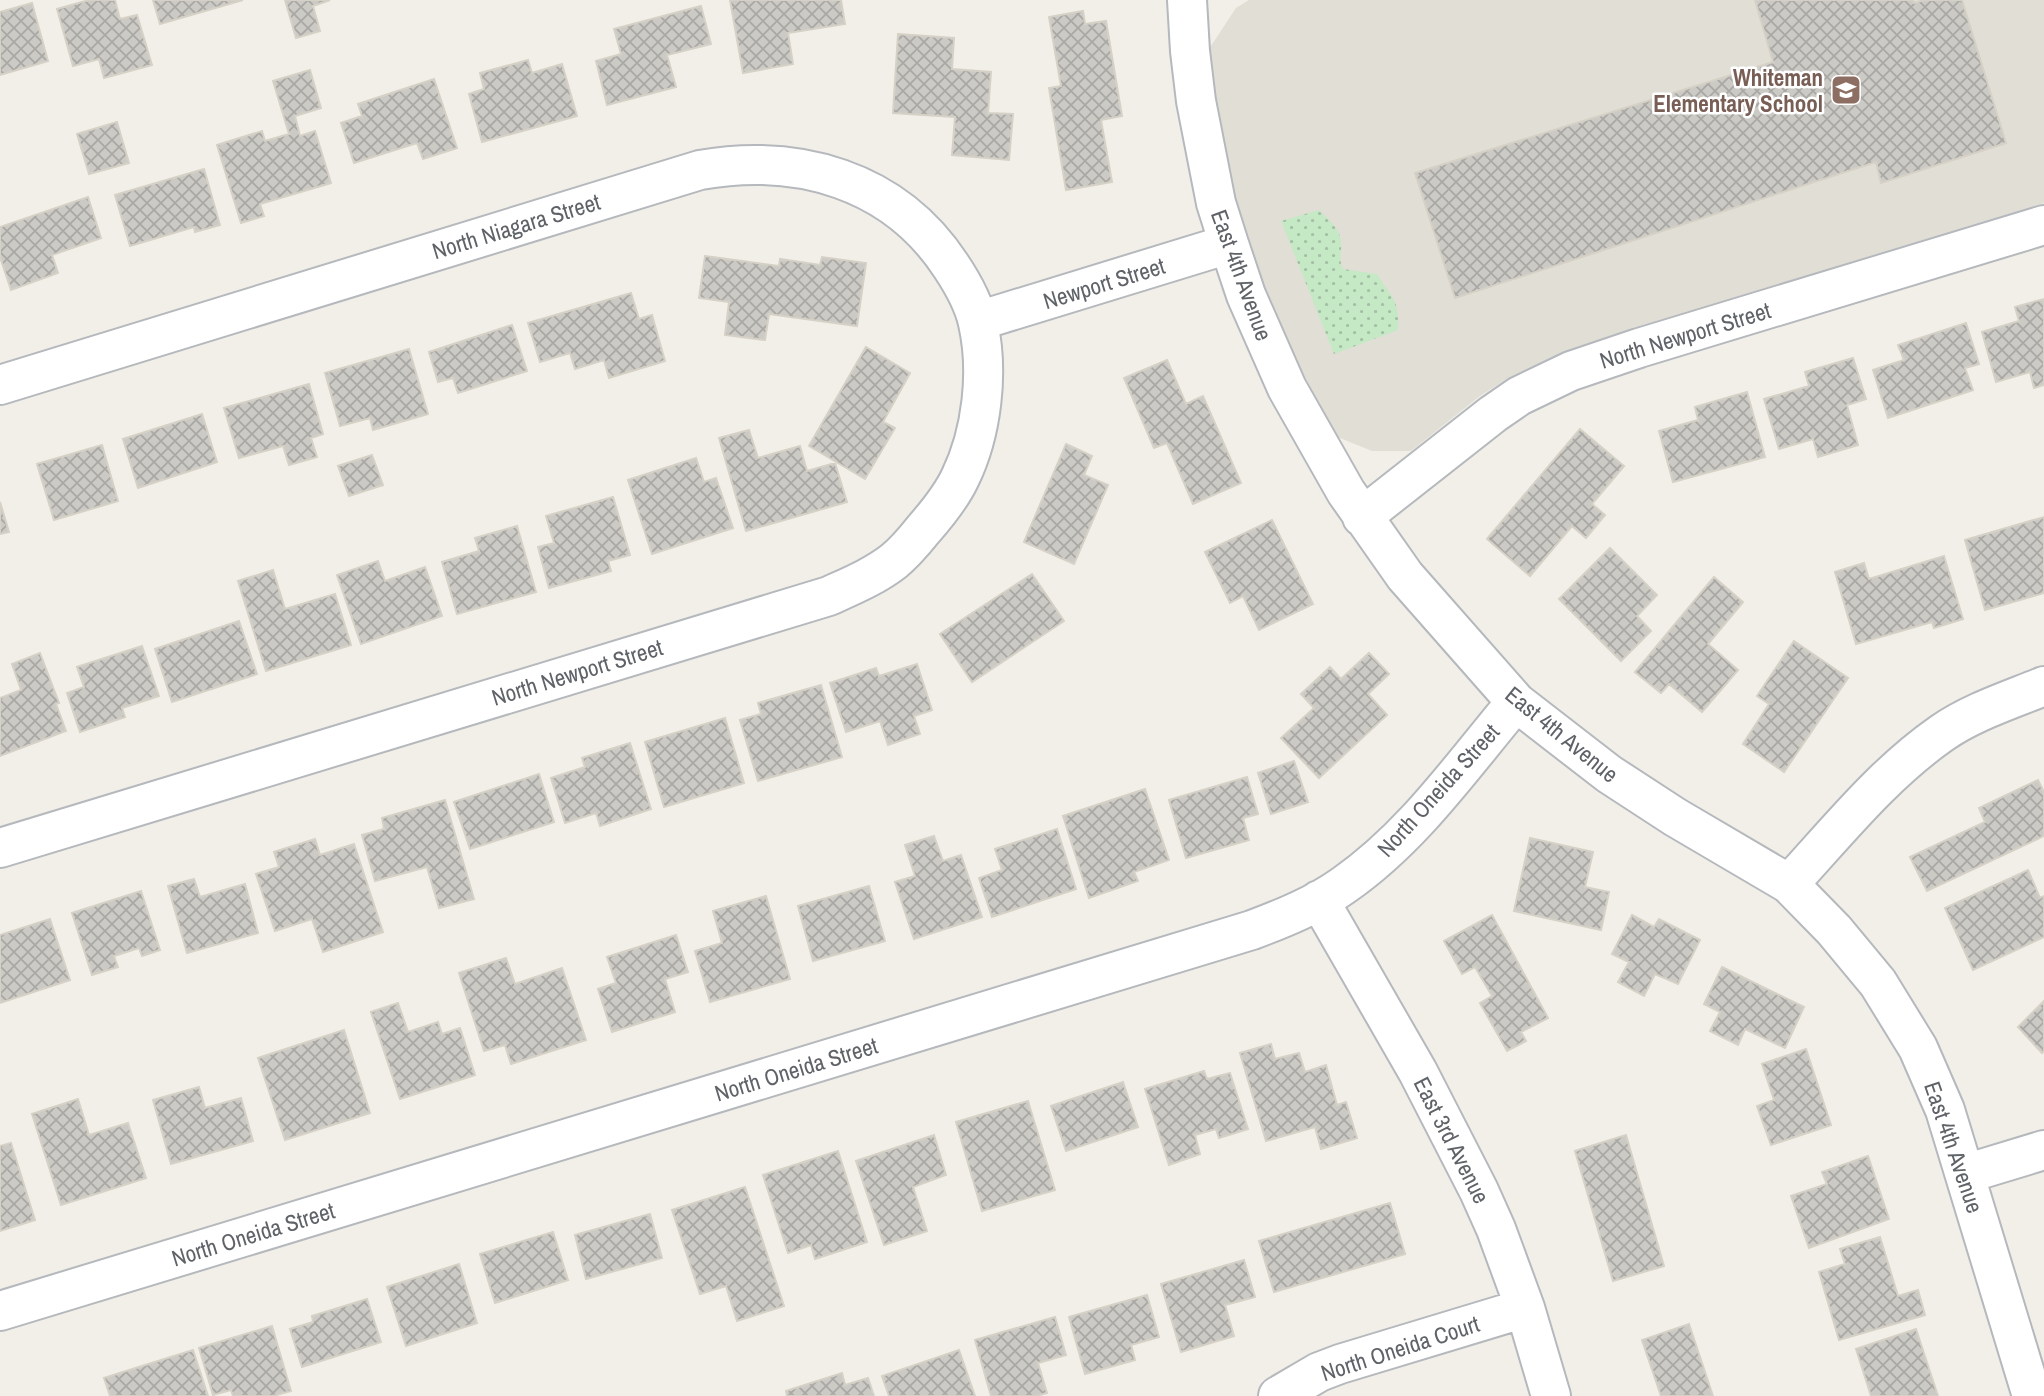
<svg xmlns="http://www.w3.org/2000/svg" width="2044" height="1396" font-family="'Archivo Narrow',sans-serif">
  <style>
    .education { fill: #e1ded6 }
    .park { fill: url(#park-dots) }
    .building { fill: url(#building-cross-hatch); stroke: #d6d1c6; stroke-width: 2 }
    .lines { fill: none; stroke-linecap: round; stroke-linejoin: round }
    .minor-casing { stroke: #b5b8bc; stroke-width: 42 }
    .minor { stroke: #fff; stroke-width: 38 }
    .labels { text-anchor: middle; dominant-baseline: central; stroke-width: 5; stroke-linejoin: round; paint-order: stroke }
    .education-label { font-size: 23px; font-weight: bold; fill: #785e54; stroke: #fff; text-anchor: end }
    .street-label { font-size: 23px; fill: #5f6368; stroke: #fff }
  </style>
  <defs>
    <pattern id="park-dots" width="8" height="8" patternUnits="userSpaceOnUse" patternTransform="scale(1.75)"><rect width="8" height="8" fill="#c5e8c5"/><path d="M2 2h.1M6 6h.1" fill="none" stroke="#a3c0a4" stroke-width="1.8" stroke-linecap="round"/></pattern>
    <pattern id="building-cross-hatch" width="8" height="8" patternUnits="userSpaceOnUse" patternTransform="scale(1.75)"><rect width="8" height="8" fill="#cccac5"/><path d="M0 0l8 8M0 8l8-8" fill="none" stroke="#a9a8a4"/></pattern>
  </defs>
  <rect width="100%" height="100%" fill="#f1efe8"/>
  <!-- education -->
  <path class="education" d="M1249 0H2044V203L1633 328 1563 352 1508 378 1480 396 1411 451H1372L1335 436 1283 333 1264 288 1234 197 1215 99 1209 49 1236 8Z"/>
  <!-- park -->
  <path class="park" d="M1319 210C1327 218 1341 229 1341 242 1342 252 1338 259 1343 269L1377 274C1392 298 1400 300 1398 330L1334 354 1281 221Z"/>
  <!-- building -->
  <path class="building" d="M89 0H115L120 19 137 15 152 65 104 78 99 59 73 66 57 9Z
    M153 0H243L160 24Z
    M285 0H330L313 6 320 31 296 38Z
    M730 0H841L845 24 788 33 793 64 743 73Z
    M1755 0H1913L1914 3 1924 0H1962L2006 143 1881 183 1876 162 1455 298 1415 173 1773 62Z
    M32 3 48 61 0 75V12Z
    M701 6 711 44 667 55 676 87 607 105 596 61 621 54 614 29Z
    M1083 11 1085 24 1106 21 1122 116 1101 120 1112 182 1066 190 1049 88 1061 86 1049 17Z
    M898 34 954 38 952 69 991 72 988 113 1013 114 1009 160 952 155 955 117 893 113Z
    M528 60 532 73 562 64 577 116 482 142 469 94 484 89 480 73Z
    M310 70 321 108 295 116 300 136 315 131 331 183 260 204 264 216 241 223 217 145 262 131 265 141 289 134 273 81Z
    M434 79 457 148 423 159 417 143 354 163 341 123 362 116 358 104Z
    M117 122 129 163 89 174 77 134Z
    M204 169 220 225 195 232 194 227 130 246 115 195Z
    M88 197 101 238 52 255 58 273 11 290 0 257V227Z
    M705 256 779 266 780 259 820 265 822 257 866 263 857 326 769 314 765 340 725 335 729 302 699 298Z
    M631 293 639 319 652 315 665 361 609 378 604 360 575 369 570 353 540 362 528 323Z
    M2044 299V385L2034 388 2030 372 1996 382 1982 332 2019 321 2015 307Z
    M1966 323 1979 364 1965 368 1973 390 1888 418 1873 370 1904 360 1898 345Z
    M512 325 527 371 458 393 453 378 438 382 429 352Z
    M866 347 910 373 883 422 895 428 865 479 809 446Z
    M409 349 428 414 373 430 370 418 340 426 325 373Z
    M1853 358 1866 399 1847 405 1858 445 1818 457 1813 439 1779 449 1764 399 1809 386 1805 372Z
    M1167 360 1186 404 1203 396 1241 483 1193 504 1167 443 1154 448 1124 378Z
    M309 384 323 434 311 438 317 457 289 465 283 446 239 458 224 408Z
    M1747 392 1765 457 1673 482 1659 431 1698 420 1695 407Z
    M202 414 217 462 138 488 123 439Z
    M1580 429 1624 466 1592 504 1605 515 1586 538 1572 526 1530 576 1487 539Z
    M749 430 758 458 800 446 807 471 835 463 847 502 746 531 719 438Z
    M1066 444 1092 456 1084 475 1108 485 1074 564 1024 542Z
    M102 445 118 501 54 520 37 464Z
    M372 455 383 485 349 496 338 466Z
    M696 458 704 482 716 478 733 528 652 554 628 480Z
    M613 497 630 555 608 561 611 571 549 588 538 547 554 543 546 516Z
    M0 502 9 532 0 534Z
    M2044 517V593L1985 610 1965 540Z
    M1272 520 1313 604 1259 630 1243 596 1230 603 1205 552Z
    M517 526 536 592 457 614 442 562 479 551 475 538Z
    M1610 548 1657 595 1637 616 1651 631 1621 661 1559 599Z
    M1944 556 1963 619 1934 628 1932 622 1856 644 1835 572 1864 563 1869 579Z
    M378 561 385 581 425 567 442 616 361 644 337 575Z
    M273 570 285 609 335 594 351 645 266 671 238 581Z
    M1032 574 1064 621 972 682 940 634Z
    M1714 577 1743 602 1708 644 1738 670 1702 712 1669 684 1661 693 1635 672Z
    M239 621 257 674 172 702 155 649Z
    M1794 641 1848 678 1784 772 1743 744 1769 704 1757 696Z
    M142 646 159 696 122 708 125 717 80 732 67 693 84 687 77 667Z
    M40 653 59 703 56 704 66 731 0 756V698L21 690 12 664Z
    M1369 653 1389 674 1368 694 1387 715 1319 778 1281 738 1314 708 1301 694 1330 667 1341 679Z
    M917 664 932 710 914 716 920 734 888 745 880 721 846 732 830 683 876 668 879 676Z
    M821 685 842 757 758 781 740 720 761 714 758 703Z
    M725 718 744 783 664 807 645 742Z
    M630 743 651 809 600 826 596 813 565 823 551 778 585 767 582 758Z
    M1294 761 1308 802 1271 814 1258 773Z
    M539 774 554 822 470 849 454 802Z
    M1247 777 1258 814 1243 818 1249 840 1186 858 1169 800Z
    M2038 780 2044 792V836L1927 891 1910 857 1985 822 1979 808Z
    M1145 789 1169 860 1134 872 1138 881 1089 898 1063 816Z
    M445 800 474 899 439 908 427 867 375 881 362 835 384 829 382 818Z
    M1057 829 1076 889 992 917 979 878 1002 870 995 849Z
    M934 836 943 861 961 855 982 917 914 939 895 882 915 876 905 845Z
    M1530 838 1593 852 1585 887 1609 892 1601 930 1514 911Z
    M315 839 320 855 354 844 383 932 323 952 312 919 275 931 256 874 279 867 274 852Z
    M2028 870 2040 898 2044 896V937L1973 970 1945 908Z
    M194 879 200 897 245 884 258 933 187 953 168 886Z
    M869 886 885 941 813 961 798 906Z
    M141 891 160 950 142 956 139 948 114 956 118 967 92 975 72 913Z
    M766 896 790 979 710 1002 695 951 722 943 713 911Z
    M1492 915 1548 1018 1521 1032 1526 1041 1507 1051 1480 1003 1492 996 1475 967 1462 974 1444 941Z
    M1632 915 1654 927 1659 919 1700 940 1678 984 1655 974 1644 996 1618 982 1629 962 1612 954Z
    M50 919 70 980 0 1003V935Z
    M676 935 688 972 665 979 675 1012 612 1032 598 989 616 983 607 957Z
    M506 958 515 984 562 968 586 1040 511 1064 505 1045 484 1051 459 973Z
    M1722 967 1804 1007 1785 1048 1745 1029 1738 1045 1710 1031 1720 1012 1704 1004Z
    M2044 1001V1051L2042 1053 2018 1027Z
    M398 1003 408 1032 438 1022 442 1034 460 1028 475 1075 400 1099 371 1012Z
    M344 1030 370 1113 285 1140 258 1058Z
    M1271 1044 1275 1059 1299 1053 1305 1072 1326 1065 1337 1105 1346 1102 1357 1138 1321 1149 1315 1127 1266 1141 1240 1053Z
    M1806 1049 1831 1125 1771 1145 1757 1106 1774 1100 1762 1064Z
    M1204 1071 1207 1079 1230 1073 1248 1129 1219 1138 1216 1129 1195 1135 1200 1154 1169 1165 1145 1089Z
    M1123 1082 1138 1127 1066 1151 1051 1106Z
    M199 1087 205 1108 241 1098 253 1141 171 1164 153 1100Z
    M78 1099 89 1135 128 1123 146 1178 61 1205 32 1114Z
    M1028 1101 1055 1190 982 1211 956 1122Z
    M934 1135 946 1175 913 1187 927 1231 884 1245 856 1161Z
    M1626 1135 1664 1266 1613 1281 1575 1151Z
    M11 1143 35 1220 0 1231V1146Z
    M838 1151 867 1242 815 1259 811 1245 788 1253 763 1175Z
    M1868 1156 1889 1219 1809 1248 1791 1196 1827 1184 1822 1172Z
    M745 1187 784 1306 737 1321 726 1286 700 1294 672 1210Z
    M1390 1203 1405 1254 1274 1292 1259 1241Z
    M650 1214 662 1258 586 1279 575 1235Z
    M553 1232 568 1280 495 1303 480 1254Z
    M1880 1237 1898 1296 1918 1290 1925 1315 1839 1340 1819 1272 1845 1264 1840 1249Z
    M1244 1260 1255 1297 1225 1305 1234 1336 1181 1352 1161 1284Z
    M459 1264 477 1323 406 1346 387 1287Z
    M1147 1295 1159 1337 1131 1345 1135 1360 1085 1374 1069 1317Z
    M367 1299 381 1342 302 1367 290 1329 313 1322 312 1316Z
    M1055 1317 1066 1355 1038 1363 1047 1393 1036 1396H991L975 1340Z
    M1689 1324 1713 1396H1661L1642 1340Z
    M272 1326 291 1391 273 1396H233L231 1390 213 1395 199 1348Z
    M1916 1329 1938 1396H1871L1856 1349Z
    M193 1350 208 1396H110L104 1378Z
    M959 1350 975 1396H889L882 1376Z
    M842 1373 845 1385 868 1378 874 1396H787L786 1391Z"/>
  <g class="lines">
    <!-- minor casing -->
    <g class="minor-casing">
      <path id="minor" d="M1187 0 1190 51 1196 101 1216 203 1229 244 1246 295 1287 388 1346 492 1405 576 1516 702 1609 774 1675 817 1789 884 1834 930 1878 983 1918 1048 1945 1110 2032 1396
        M978 321 1229 244
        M0 385 700 170C797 153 894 179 951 266 961 281 974 304 978 323 989 372 982 433 960 478 951 497 937 514 923 530 915 540 905 552 894 561 875 576 851 586 829 596L0 848
        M1362 517 1493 414 1519 396 1571 371 1639 348 2044 225
        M1789 884C1837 832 1883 774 1942 733 1972 712 2010 700 2044 686
        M1319 900 1418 1072 1479 1191 1496 1229 1525 1308 1551 1396
        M1965 1174 2044 1150
        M0 1311 1252 930C1284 918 1316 905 1344 885 1413 837 1462 766 1516 702
        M1278 1396 1319 1372 1340 1364 1525 1308"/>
    </g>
    <!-- minor -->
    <use href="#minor" class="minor"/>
  </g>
  <!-- icons -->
  <defs>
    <g id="school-square" transform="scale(1.575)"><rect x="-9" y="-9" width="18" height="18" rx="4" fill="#8d6e63" stroke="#fff"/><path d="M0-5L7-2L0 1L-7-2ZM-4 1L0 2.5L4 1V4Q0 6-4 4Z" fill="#fff"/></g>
  </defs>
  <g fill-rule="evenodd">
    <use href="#school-square" x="1846" y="90"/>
  </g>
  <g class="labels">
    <!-- education labels -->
    <g class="education-label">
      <text x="1823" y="77">Whiteman<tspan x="1823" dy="26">Elementary School</tspan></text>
    </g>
    <!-- street labels -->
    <g class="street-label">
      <text transform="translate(516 226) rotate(-17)">North Niagara Street</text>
      <text transform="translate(1242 275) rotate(70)">East 4th Avenue</text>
      <text transform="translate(1104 283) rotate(-17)">Newport Street</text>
      <text transform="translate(1685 335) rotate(-17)">North Newport Street</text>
      <text transform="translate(577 672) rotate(-17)">North Newport Street</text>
      <text transform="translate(1562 734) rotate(39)">East 4th Avenue</text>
      <text transform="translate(1438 790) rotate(-48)">North Oneida Street</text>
      <text transform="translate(796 1069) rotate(-17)">North Oneida Street</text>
      <text transform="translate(1452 1140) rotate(63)">East 3rd Avenue</text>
      <text transform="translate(1954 1147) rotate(71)">East 4th Avenue</text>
      <text transform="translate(253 1234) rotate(-17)">North Oneida Street</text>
      <text transform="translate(1400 1348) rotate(-18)">North Oneida Court</text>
    </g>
  </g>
</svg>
